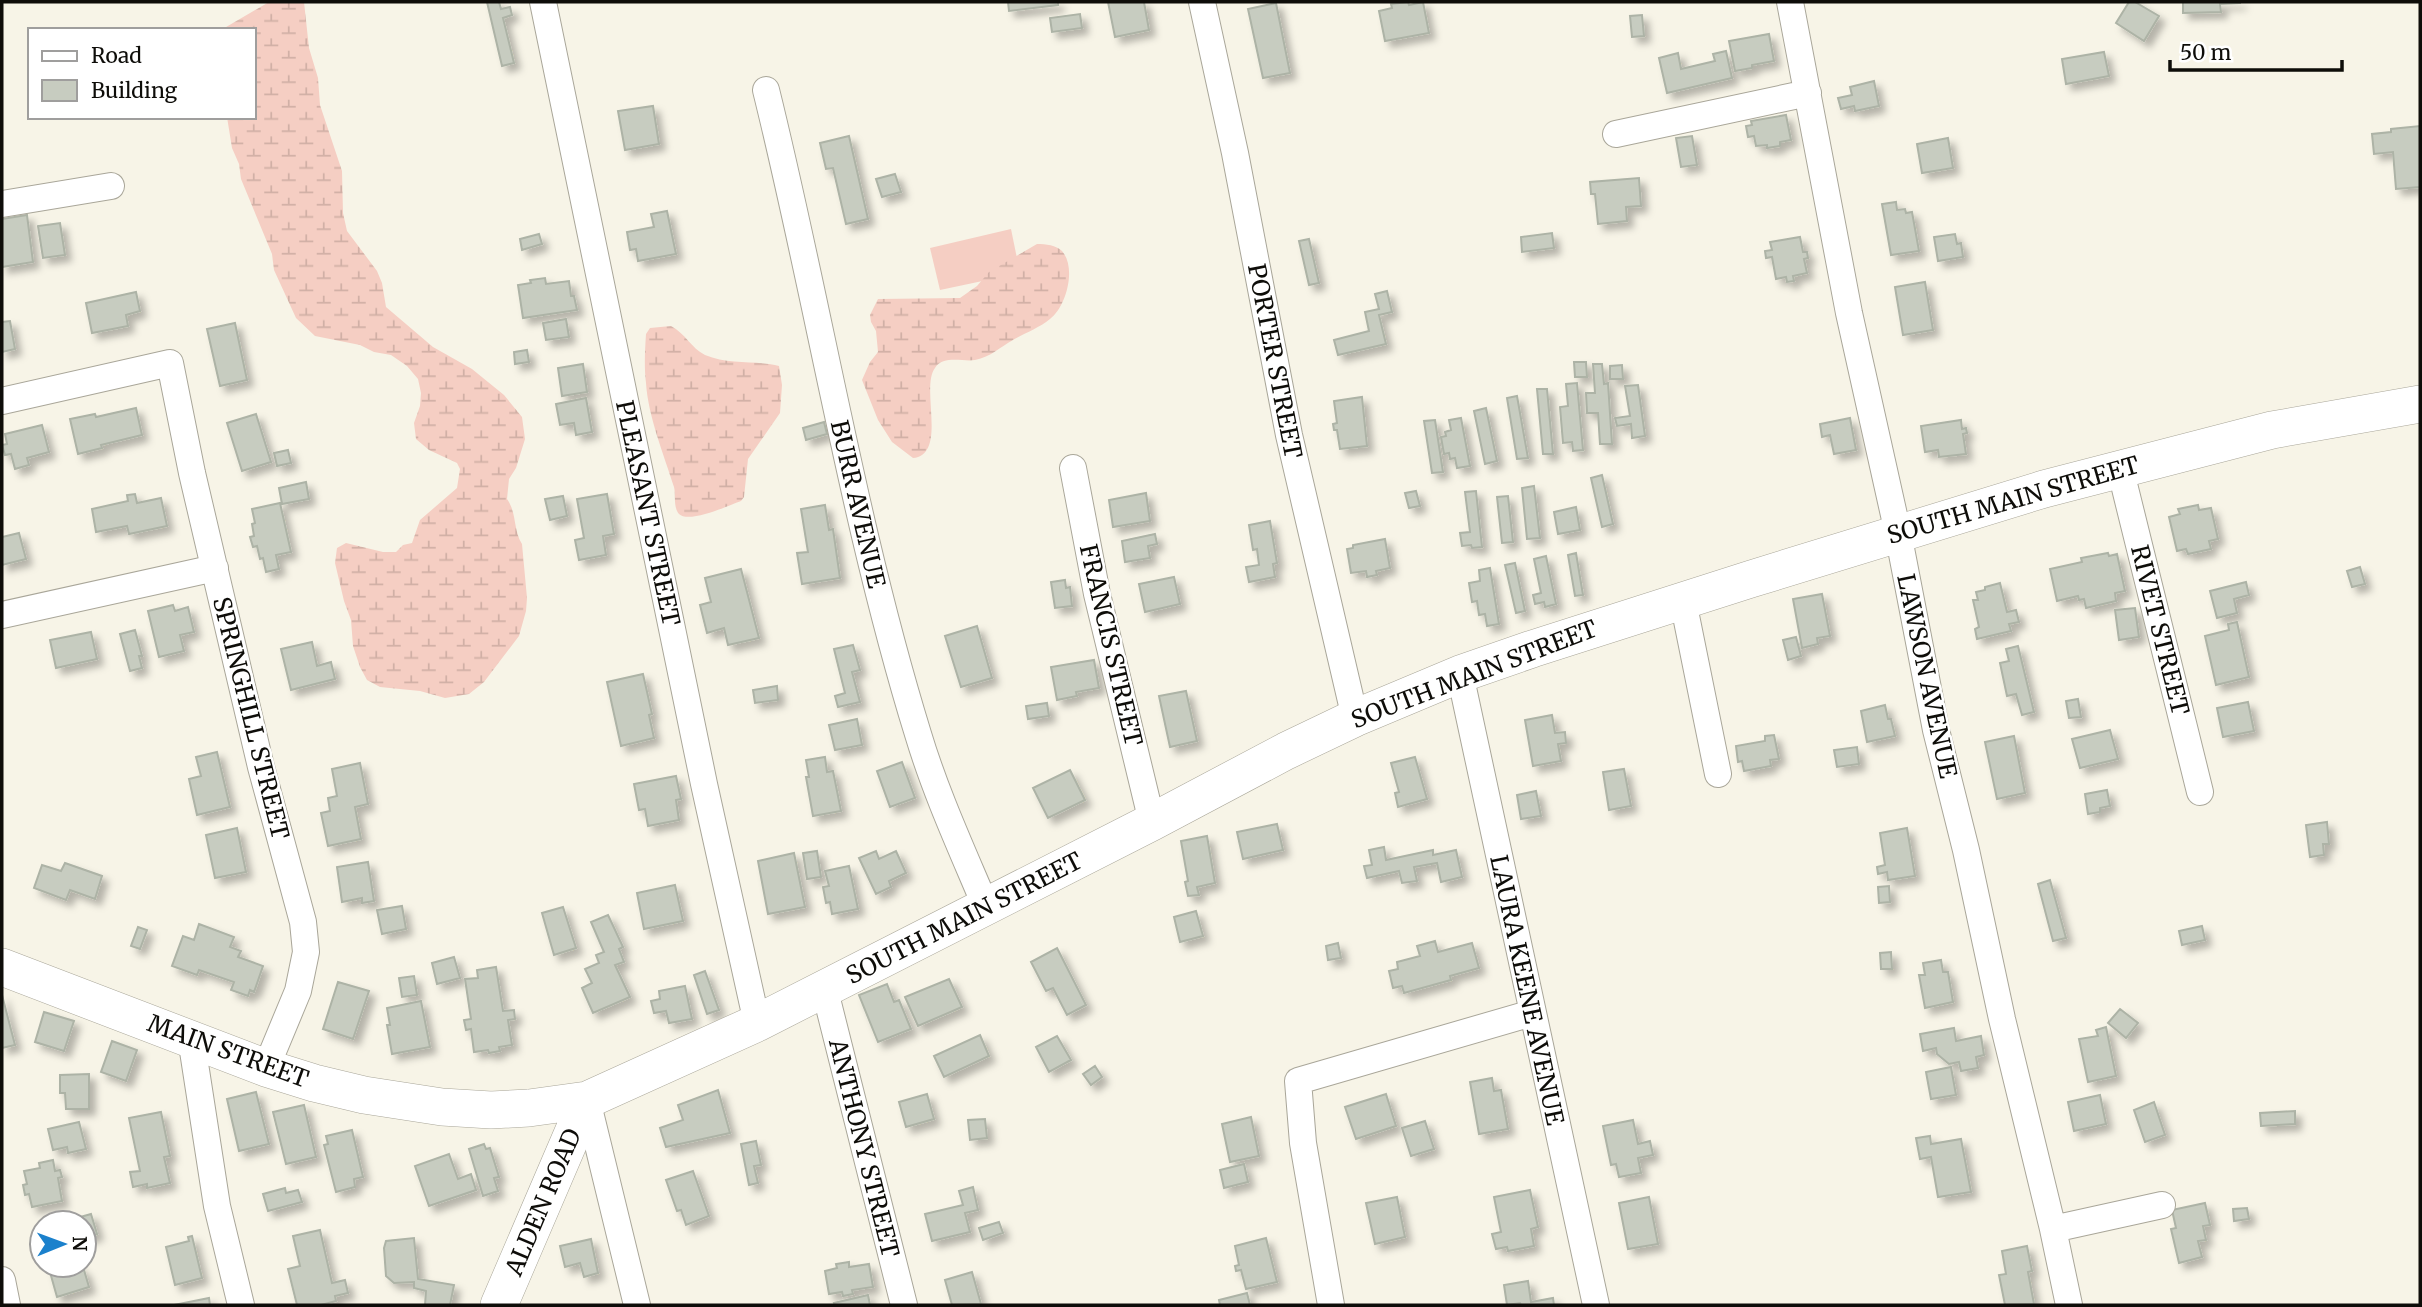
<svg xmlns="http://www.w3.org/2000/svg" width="2422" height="1307" font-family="Merriweather,serif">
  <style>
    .green { fill: #f5cec3 }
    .wetland { fill: url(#wetland-marsh) }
    .building { fill: #c7ccc0; stroke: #adb3a6; stroke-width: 2; filter: url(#shadow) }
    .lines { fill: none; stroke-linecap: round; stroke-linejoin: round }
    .minor-casing { stroke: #a9a699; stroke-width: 28 }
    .secondary-casing { stroke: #a9a699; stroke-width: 38 }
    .minor { stroke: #fff; stroke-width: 26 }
    .secondary { stroke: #fff; stroke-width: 37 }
    .labels { text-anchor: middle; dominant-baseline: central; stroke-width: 5; stroke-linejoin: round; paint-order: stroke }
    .street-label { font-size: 24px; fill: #0e0d09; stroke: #fff }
  </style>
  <defs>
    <pattern id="wetland-marsh" width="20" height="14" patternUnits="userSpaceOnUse" patternTransform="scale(1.75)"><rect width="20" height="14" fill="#f5cec3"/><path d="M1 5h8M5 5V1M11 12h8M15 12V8" fill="none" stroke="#d1b0a6"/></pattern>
    <filter id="shadow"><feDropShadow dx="6" dy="6" stdDeviation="3.5" flood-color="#0004"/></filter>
  </defs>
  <rect width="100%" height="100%" fill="#f7f4e7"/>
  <!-- green -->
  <path class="green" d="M1011 229 1020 273 940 290 930 248Z"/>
  <!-- wetland -->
  <path class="wetland" d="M269 2H304L309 48 318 78 320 105 342 171 343 213 347 231 377 271 382 283 386 307 433 347 472 369 504 395 522 417 525 439 516 468 509 479 507 499C517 513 513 530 522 544L527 598 526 611 519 636 484 682 469 694 445 698 420 691 380 687 367 680 360 667 353 646 351 620 344 601 335 563 337 548 346 543 383 552H396L403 545 412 543 420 520 457 488 460 469 457 463 429 450 416 439 414 423 420 406 421 393 418 379 407 366 391 355 374 352 360 345 315 336 296 318 274 270 272 254 241 179 239 164 232 148 227 117H254V30H221Z
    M1037 244C1046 244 1056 245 1062 251 1077 268 1066 307 1050 319 1039 328 1025 333 1013 340 1000 347 991 357 975 360 963 362 943 355 935 368 920 388 948 454 913 458L892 442 878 420 862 380 870 362 878 352 876 331 871 322 870 315 878 299 960 298 977 286 989 272Z
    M671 326C686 334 691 348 705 355 729 365 755 360 779 366L782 385 780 413 748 459 744 497 741 501C730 505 689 524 679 514 673 507 676 495 674 487 664 455 648 416 646 383 644 366 645 350 646 334L650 328Z"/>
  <!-- building -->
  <path class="building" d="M487 2H499L501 9 510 7 512 15 503 18 514 63 502 66Z
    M1008 2H1058V5L1009 11Z
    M1108 2H1144L1149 30 1115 37Z
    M1408 2 1409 5 1423 2 1429 33 1385 41 1379 11 1392 8 1391 4Z
    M2129 2H2135L2159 16 2144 41 2116 23Z
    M2183 2H2240V3L2220 4 2221 12 2183 13Z
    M1276 3 1290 73 1263 78 1248 9Z
    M1080 14 1082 28 1052 32 1050 18Z
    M1642 15 1644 36 1632 37 1630 16Z
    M1769 34 1774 61 1752 65V68L1735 71 1729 41Z
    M1726 51 1732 78 1667 93 1659 58 1678 53 1681 69 1715 61 1713 54Z
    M2104 52 2109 76 2066 84 2062 59Z
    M1874 81 1879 106 1855 111 1854 106 1841 109 1838 98 1852 95 1850 87Z
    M653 106 659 144 625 150 618 111Z
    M1786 115 1791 140 1780 142V146L1767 148V145L1756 146 1754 136 1748 137 1746 126 1752 125 1751 121Z
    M2420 126V187L2396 189 2393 152 2374 154 2372 134 2391 132V129Z
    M849 136 868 219 846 224 833 168 826 169 820 143Z
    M1692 136 1697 165 1681 167 1676 138Z
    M1948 138 1953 168 1922 173 1917 144Z
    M895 174 901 192 882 197 876 179Z
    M1639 178 1641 206 1626 207 1627 221 1598 224 1595 194H1591L1590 182Z
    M1896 202 1897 210 1905 209 1906 213 1912 212 1919 251 1891 255 1882 204Z
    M667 211 676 254 638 261 636 249 630 250 627 232 654 227 651 214Z
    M27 215 33 262 2 267V219Z
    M60 223 65 255 43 258 38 226Z
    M1552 233 1554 248 1522 252 1521 237Z
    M539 234 542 244 522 250 520 239Z
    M1955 234 1957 244 1961 243 1963 257 1938 261 1934 237Z
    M1800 237 1803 252H1807L1808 258 1804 259 1807 273 1793 276 1794 281 1787 282 1786 277 1776 279 1772 257 1766 258 1765 251 1772 250 1770 242Z
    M1309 239 1319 283 1309 285 1299 241Z
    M545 278 546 284 569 281 571 296H574L577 310 523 318 518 285 531 283 530 280Z
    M1925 282 1933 330 1903 335 1895 287Z
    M1387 291 1392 312 1379 315 1386 344 1338 355 1334 340 1369 331 1365 312 1379 309 1375 294Z
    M136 292 140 311 126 315 128 326 92 333 86 303Z
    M566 319 569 337 546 340 543 323Z
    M10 321 15 349 2 352V322Z
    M235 323 247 380 220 386 207 329Z
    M527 350 529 362 515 364 514 352Z
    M1574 362H1586L1587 377H1575Z
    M583 364 587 392 562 396 558 368Z
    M1593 364H1602L1604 384 1608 383 1612 444H1600L1598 413H1587L1586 393H1595Z
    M1622 365 1623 379H1610V366Z
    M1577 383 1583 450 1573 451 1572 442 1563 443 1560 407 1568 406 1566 384Z
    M1638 385 1645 436 1632 438 1631 424 1617 426 1615 418 1630 416 1625 386Z
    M1537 389H1547L1553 454H1543Z
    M1517 396 1528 458 1517 459 1507 398Z
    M1362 397 1367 446 1340 449 1337 430H1334L1333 424 1337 423 1334 401Z
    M586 398 592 432 576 435 574 423 560 425 556 404Z
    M136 408 142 435 101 445 102 448 78 454 70 419 95 414 96 417Z
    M1486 408 1497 461 1485 464 1474 411Z
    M256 414 271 462 242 471 227 423Z
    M1461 418 1470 466 1457 468 1455 458 1450 459 1449 453 1444 454 1441 437 1446 436 1445 432 1451 430 1449 420Z
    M1850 418 1856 450 1834 454 1830 435 1822 437 1820 424Z
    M1435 420 1443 472 1432 473 1424 421Z
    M1961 420 1962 429 1966 428 1967 433 1963 434 1966 454 1939 457 1938 450 1925 452 1921 426Z
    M824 422 827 434 806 440 803 428Z
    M42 425 49 452 27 458 29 465 15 469 11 454 5 455 2 445 7 444 5 434Z
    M288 450 291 463 277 466 274 453Z
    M1602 475 1613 524 1602 527 1591 478Z
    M306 482 309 499 282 504 279 488Z
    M1534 486 1540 538 1527 539 1522 488Z
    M1416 491 1420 506 1409 508 1405 493Z
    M1476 491 1482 547 1472 548 1471 545 1462 546 1460 533 1470 532 1465 492Z
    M1146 493 1150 521 1113 527 1109 500Z
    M135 494 137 503 161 498 167 526 129 534 127 526 96 532 92 509 128 501 127 495Z
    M607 494 614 534 603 536 606 555 579 560 575 540 584 538 577 499Z
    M563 496 567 516 550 520 545 499Z
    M1508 496 1513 542 1502 543 1497 497Z
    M280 503 291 552 276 555 279 569 266 572 263 558 260 559 257 546 253 547 250 537 254 536 252 524 255 523 252 509Z
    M825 505 829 530 833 529 840 578 802 584 797 553 808 552 801 509Z
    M2198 505 2199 510 2211 508 2218 539 2209 541 2211 549 2188 554 2186 549 2177 551 2169 517 2180 514 2178 509Z
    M1576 507 1580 530 1558 534 1554 512Z
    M1270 521 1277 563 1273 564 1275 577 1249 582 1246 567 1259 565 1257 549 1253 550 1249 525Z
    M19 533 26 559 2 565V537Z
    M1155 534 1157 544 1148 546 1150 558 1125 562 1122 541Z
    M1385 539 1390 568 1376 571 1377 575 1367 577 1366 571 1351 573 1347 549 1353 548V545Z
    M1576 553 1583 595 1575 596 1568 555Z
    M2108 553 2109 556 2117 554 2125 591 2115 593 2116 601 2086 608 2084 599 2079 600 2078 596 2057 601 2050 569 2082 562 2081 558Z
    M1546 556 1556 604 1545 607 1544 602 1535 604 1533 595 1541 593 1534 559Z
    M1515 563 1525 611 1516 613 1505 565Z
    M2360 567 2365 584 2352 587 2347 571Z
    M1490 568 1499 624 1487 626 1485 614 1479 615 1477 601 1472 602 1469 583 1480 581 1479 570Z
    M741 569 759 638 728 645 724 628 707 633 700 605 711 602 705 578Z
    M1174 577 1180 604 1145 612 1139 584Z
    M1065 580 1066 588 1070 587 1072 606 1055 608 1051 582Z
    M2246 582 2249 595 2234 599 2237 613 2217 618 2210 591Z
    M2000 583 2007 612 2016 610 2019 622 2009 624 2011 631 1977 639 1975 629 1979 627 1973 600H1978L1976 592 1985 590V587Z
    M1822 594 1830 636 1817 638 1818 644 1802 648 1793 599Z
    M173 605 175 611 188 607 194 632 180 635 184 651 159 657 148 611Z
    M2135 608 2139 637 2119 640 2115 610Z
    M2237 622 2249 677 2216 685 2205 636 2229 630 2228 624Z
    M977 626 992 678 961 687 945 636Z
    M135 630 142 656H139L142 668 130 671 120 634Z
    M91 632 97 659 56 668 50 640Z
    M1796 637 1801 656 1788 660 1783 640Z
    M312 642 317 666 331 662 335 679 291 690 281 649Z
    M853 645 860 670 852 672 860 702 838 707 835 696 845 693 834 649Z
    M2018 646 2034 712 2022 715 2016 694 2007 696 2000 663 2009 661 2006 649Z
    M1094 660 1099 688 1076 692 1077 696 1057 700 1051 667Z
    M643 674 652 714 649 715 654 738 621 746 607 682Z
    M777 686 778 700 755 703 753 690Z
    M1186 691 1197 741 1170 747 1159 696Z
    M2078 699 2081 717 2069 718 2066 701Z
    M2248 702 2254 731 2223 737 2217 708Z
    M1047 703 1049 716 1028 719 1026 706Z
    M1885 705 1888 719H1891L1895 736 1867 742 1861 711Z
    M1552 715 1555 733 1565 732 1566 743 1558 744 1561 761 1533 766 1525 720Z
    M857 719 862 745 835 750 829 725Z
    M2110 730 2118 759 2080 768 2072 739Z
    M1774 735 1779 759 1770 760 1771 766 1744 771 1742 761 1738 762 1736 746 1765 741V736Z
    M2014 736 2025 793 1997 799 1985 742Z
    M1857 747 1859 764 1837 767 1834 750Z
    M217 752 230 807 197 815 189 779 201 776 196 757Z
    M825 757 827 772 833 771 841 811 813 816 806 777H809L806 760Z
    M1415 757 1427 799 1398 807 1395 793 1399 792 1391 763Z
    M902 762 915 798 890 807 877 771Z
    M360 763 368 804 355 807 361 839 328 846 321 813 330 811 328 798 337 796 332 769Z
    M1624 769 1631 806 1609 810 1603 772Z
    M1070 770 1085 800 1048 818 1033 788Z
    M676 776 681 799 676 800 679 820 648 826 645 809 639 810 634 784Z
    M2107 790 2110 806 2100 808V812L2088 814 2085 794Z
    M1536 791 1541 816 1521 819 1517 795Z
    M2327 822 2329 844H2323L2324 855 2310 857 2306 825Z
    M1277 824 1283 850 1243 859 1237 832Z
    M237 828 246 872 215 878 206 835Z
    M1907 828 1915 876 1888 880 1887 872 1878 874 1877 867 1885 865 1880 833Z
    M1207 836 1215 883 1197 887 1199 895 1188 896 1185 882 1188 881 1181 841Z
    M1384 847 1386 860 1433 850V855L1456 850 1462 877 1441 882 1437 863 1414 867 1417 881 1402 883 1399 871 1367 878 1364 866 1372 865 1369 850Z
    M817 851 821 877 807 879 803 853Z
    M876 851 879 859 896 851 906 873 889 881 891 887 876 894 859 858Z
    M794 853 805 907 768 914 758 861Z
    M368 862 374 901 362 903V898L342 902 337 867Z
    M65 863 102 876 95 899 70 890 66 900 34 888 42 865 61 871Z
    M849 866 858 909 832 914 830 902 826 903 823 887 829 886 825 871Z
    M2050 880 2066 938 2053 941 2038 884Z
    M675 885 683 921 644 929 637 893Z
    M1889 886 1890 902 1879 903 1878 887Z
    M402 906 406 929 382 934 377 910Z
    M563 907 576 948 554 955 542 913Z
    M1196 911 1203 936 1180 942 1174 917Z
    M608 915 623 947 619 949 624 962 615 965 630 997 593 1013 582 988 592 983 585 969 599 963 596 955 604 952 591 922Z
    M199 924 234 937 230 947 241 951 238 957 263 966 254 992 250 990 248 996 231 990 234 982 199 970 197 975 172 966 183 936 194 940Z
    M2202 926 2205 940 2182 945 2179 931Z
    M138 927 147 930 140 949 131 946Z
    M1435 941 1438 952 1472 943 1479 968 1450 976 1451 980 1404 993 1402 986 1393 988 1389 971 1398 969 1397 962 1420 956 1417 946Z
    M1338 943 1341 958 1328 960 1326 946Z
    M1057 948 1086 1005 1067 1015 1053 988 1046 991 1031 962Z
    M1891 952 1892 969H1881L1880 953Z
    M454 957 460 978 437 984 432 963Z
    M1941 960 1943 972H1948L1953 1002 1925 1008 1919 975H1925L1923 963Z
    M496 967 503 1011 514 1010 515 1019 508 1020 512 1045 499 1047 500 1051 489 1053 488 1050 474 1052 471 1029 466 1030 464 1020 471 1019 465 979 478 978 477 970Z
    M705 971 719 1010 707 1014 694 975Z
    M414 976 417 995 402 997 399 978Z
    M949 979 962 1007 918 1026 905 997Z
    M338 982 369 991 353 1039 323 1029Z
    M887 984 894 1002 899 1000 911 1029 878 1042 859 995Z
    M685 986 692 1019 669 1023 666 1011 654 1013 651 1001 660 999 659 991Z
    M2 995 15 1045 2 1048Z
    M421 1001 430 1047 392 1054 387 1025H390L387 1008Z
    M2120 1009 2138 1023 2126 1038 2108 1023Z
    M44 1012 74 1021 64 1051 35 1042Z
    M2106 1027 2116 1076 2088 1082 2079 1039 2098 1036 2096 1030Z
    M1954 1028 1956 1041 1981 1036 1984 1055 1976 1057 1978 1068 1961 1071 1959 1062 1949 1064 1937 1054 1936 1048 1923 1051 1920 1034Z
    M980 1035 989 1056 944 1077 934 1056Z
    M1057 1036 1071 1060 1049 1072 1036 1047Z
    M112 1041 137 1050 126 1081 101 1072Z
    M1095 1066 1102 1077 1091 1085 1083 1074Z
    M1951 1067 1956 1095 1931 1099 1926 1072Z
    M89 1074V1109H66L65 1093H60V1075Z
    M1492 1078 1494 1091 1501 1090 1508 1129 1479 1134 1470 1082Z
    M718 1090 730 1133 666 1147 660 1128 683 1120 678 1105Z
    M256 1092 269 1144 239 1151 227 1099Z
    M927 1094 934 1119 906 1127 899 1102Z
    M1386 1094 1396 1126 1356 1139 1345 1107Z
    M2100 1095 2106 1124 2074 1131 2068 1102Z
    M2154 1102 2165 1135 2145 1142 2134 1110Z
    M304 1105 316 1157 286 1164 273 1112Z
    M2295 1111V1124L2261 1126 2260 1113Z
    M161 1112 170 1156 164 1157 170 1183 147 1188V1184L133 1187 130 1172 140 1171 129 1118Z
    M1251 1117 1259 1156 1230 1162 1222 1124Z
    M985 1119 987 1138 970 1140 968 1120Z
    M1633 1120 1638 1144 1650 1141 1653 1155 1638 1158 1641 1173 1619 1177 1616 1164 1611 1165 1603 1126Z
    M1425 1121 1434 1149 1411 1156 1402 1128Z
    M79 1122 86 1149 68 1153 67 1147 53 1150 48 1129Z
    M352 1130 363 1177 354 1179 355 1187 336 1192 324 1145 328 1144 326 1136Z
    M1930 1136 1931 1144 1961 1139 1971 1192 1938 1197 1931 1157 1920 1159 1916 1138Z
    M756 1141 761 1165 754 1166 758 1183 749 1185 741 1144Z
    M484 1144 486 1149 490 1148 499 1177 494 1178 498 1191 483 1196 469 1149Z
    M449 1154 458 1179 471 1174 476 1190 429 1206 415 1166Z
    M53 1160 55 1171 60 1170 62 1177 58 1178 62 1201 32 1207 29 1194 25 1195 23 1185 27 1184 24 1171 40 1168 39 1163Z
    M1244 1164 1248 1182 1224 1188 1220 1170Z
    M693 1171 709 1216 686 1225 681 1210 677 1211 666 1180Z
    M973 1187 978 1210 965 1213 970 1232 932 1241 925 1214 963 1205 959 1191Z
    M285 1188 286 1193 298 1190 302 1202 268 1211 263 1194Z
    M1530 1190 1538 1227 1531 1229 1534 1246 1508 1251 1507 1247 1496 1249 1492 1234 1501 1232 1494 1197Z
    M1397 1197 1405 1237 1375 1244 1366 1203Z
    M1649 1197 1658 1244 1628 1249 1619 1203Z
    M2205 1203 2210 1225 2203 1226 2206 1240 2198 1241 2202 1257 2179 1263 2171 1229 2176 1228 2172 1210Z
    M2247 1208 2249 1219 2234 1221 2233 1209Z
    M91 1214 97 1234 84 1238V1223H67L66 1221Z
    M999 1222 1003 1233 983 1240 979 1228Z
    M320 1230 332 1283 345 1280 348 1293 335 1296 336 1301 321 1305H297L288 1269 300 1266 293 1236Z
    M192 1236 202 1278 175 1285 166 1247 189 1241 188 1237Z
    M414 1238 418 1279 454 1285 450 1305H425L426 1291 414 1288V1282L394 1283 386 1276 384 1248 386 1241Z
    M1266 1238 1277 1282 1246 1289 1241 1270 1236 1271 1235 1266 1239 1265 1235 1246Z
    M591 1239 598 1273 584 1277 580 1263 565 1267 560 1246Z
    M2027 1246 2032 1271 2028 1272 2034 1304 2005 1305 1999 1275 2006 1274 2002 1251Z
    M849 1262V1267L869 1264 873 1287 852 1290 853 1294 843 1296 842 1292 829 1294 825 1271 837 1268 836 1264Z
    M48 1265H78L80 1270H84L89 1287 57 1297Z
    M972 1272 981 1304 952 1305 945 1280Z
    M1528 1281 1531 1302 1553 1298 1554 1305H1521L1520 1303 1507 1305 1504 1285Z
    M1247 1293 1250 1305H1220L1219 1300Z
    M868 1295 870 1305H835L834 1303Z
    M209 1298 210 1305H174Z"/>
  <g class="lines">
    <!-- minor casing -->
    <g class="minor-casing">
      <path id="minor" d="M543 2 704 784 757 1023
        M1202 2 1235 153 1289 435 1355 718
        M1790 2 1849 313 1898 533 1936 730 1966 850 2002 1019 2053 1229 2069 1305
        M766 90C819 304 853 523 918 734 936 794 962 850 986 907
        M1616 134 1808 93
        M2 204 111 186
        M2 401 170 363 192 473 261 767 303 922 306 952 298 991 266 1068
        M1073 468 1097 594 1152 822
        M2120 468 2200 792
        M1683 601 1718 774
        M2 615 215 568
        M1460 674 1596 1305
        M823 990 828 1003 904 1305
        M191 1038 217 1206 241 1305
        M587 1100 637 1305
        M2053 1229 2162 1205
        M2 1280 7 1305
        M1331 1305 1303 1143 1298 1081 1532 1013"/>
    </g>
    <!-- secondary casing -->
    <g class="secondary-casing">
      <path id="secondary" d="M2 967 266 1068 314 1083 364 1095 442 1107 491 1110 529 1108 587 1100 757 1023 1152 822 1286 751 1355 718 1460 674 1532 649 1751 579 2044 489 2272 430 2420 404
        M499 1305 587 1100"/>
    </g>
    <!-- minor -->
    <use href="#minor" class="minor"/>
    <!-- secondary -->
    <use href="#secondary" class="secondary"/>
  </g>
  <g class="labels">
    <!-- street labels -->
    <g class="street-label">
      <text transform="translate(1275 361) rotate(79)">PORTER STREET</text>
      <text transform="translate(2013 500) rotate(-16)">SOUTH MAIN STREET</text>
      <text transform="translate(858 504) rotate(77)">BURR AVENUE</text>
      <text transform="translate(648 513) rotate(78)">PLEASANT STREET</text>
      <text transform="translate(2160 630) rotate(76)">RIVET STREET</text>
      <text transform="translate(1111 645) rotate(77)">FRANCIS STREET</text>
      <text transform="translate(1474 674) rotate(-21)">SOUTH MAIN STREET</text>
      <text transform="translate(1927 676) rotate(78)">LAWSON AVENUE</text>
      <text transform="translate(251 718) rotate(76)">SPRINGHILL STREET</text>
      <text transform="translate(964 918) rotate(-27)">SOUTH MAIN STREET</text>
      <text transform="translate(1527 990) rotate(78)">LAURA KEENE AVENUE</text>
      <text transform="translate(228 1051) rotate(20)">MAIN STREET</text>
      <text transform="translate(864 1148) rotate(76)">ANTHONY STREET</text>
      <text transform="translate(543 1202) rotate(-67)">ALDEN ROAD</text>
    </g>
  </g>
  <!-- border -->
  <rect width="2422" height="1307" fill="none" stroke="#0e0d09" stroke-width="7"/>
  <!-- legend -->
  <rect x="28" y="28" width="228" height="91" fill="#ffffff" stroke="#9f9e9d" stroke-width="2"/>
  <rect x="42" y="51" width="35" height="10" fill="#ffffff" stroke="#9f9e9d" stroke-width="2"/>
  <text x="91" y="63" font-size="21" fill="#0e0d09">Road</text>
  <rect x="42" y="80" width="35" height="21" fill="#c7ccc0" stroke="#9f9e9d" stroke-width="2"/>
  <text x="91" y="98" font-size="21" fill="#0e0d09">Building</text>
  <!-- north arrow -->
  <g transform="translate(63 1244) rotate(89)"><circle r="33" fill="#ffffff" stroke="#9f9e9d" stroke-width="2"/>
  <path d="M0-5L12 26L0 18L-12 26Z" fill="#1b81cc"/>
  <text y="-10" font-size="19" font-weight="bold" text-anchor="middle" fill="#0e0d09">N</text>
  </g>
  <!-- scale -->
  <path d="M2170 60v10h172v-10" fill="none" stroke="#0e0d09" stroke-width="3.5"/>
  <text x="2180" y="60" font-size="21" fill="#0e0d09" stroke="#ffffff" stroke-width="5" paint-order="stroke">50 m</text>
</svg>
